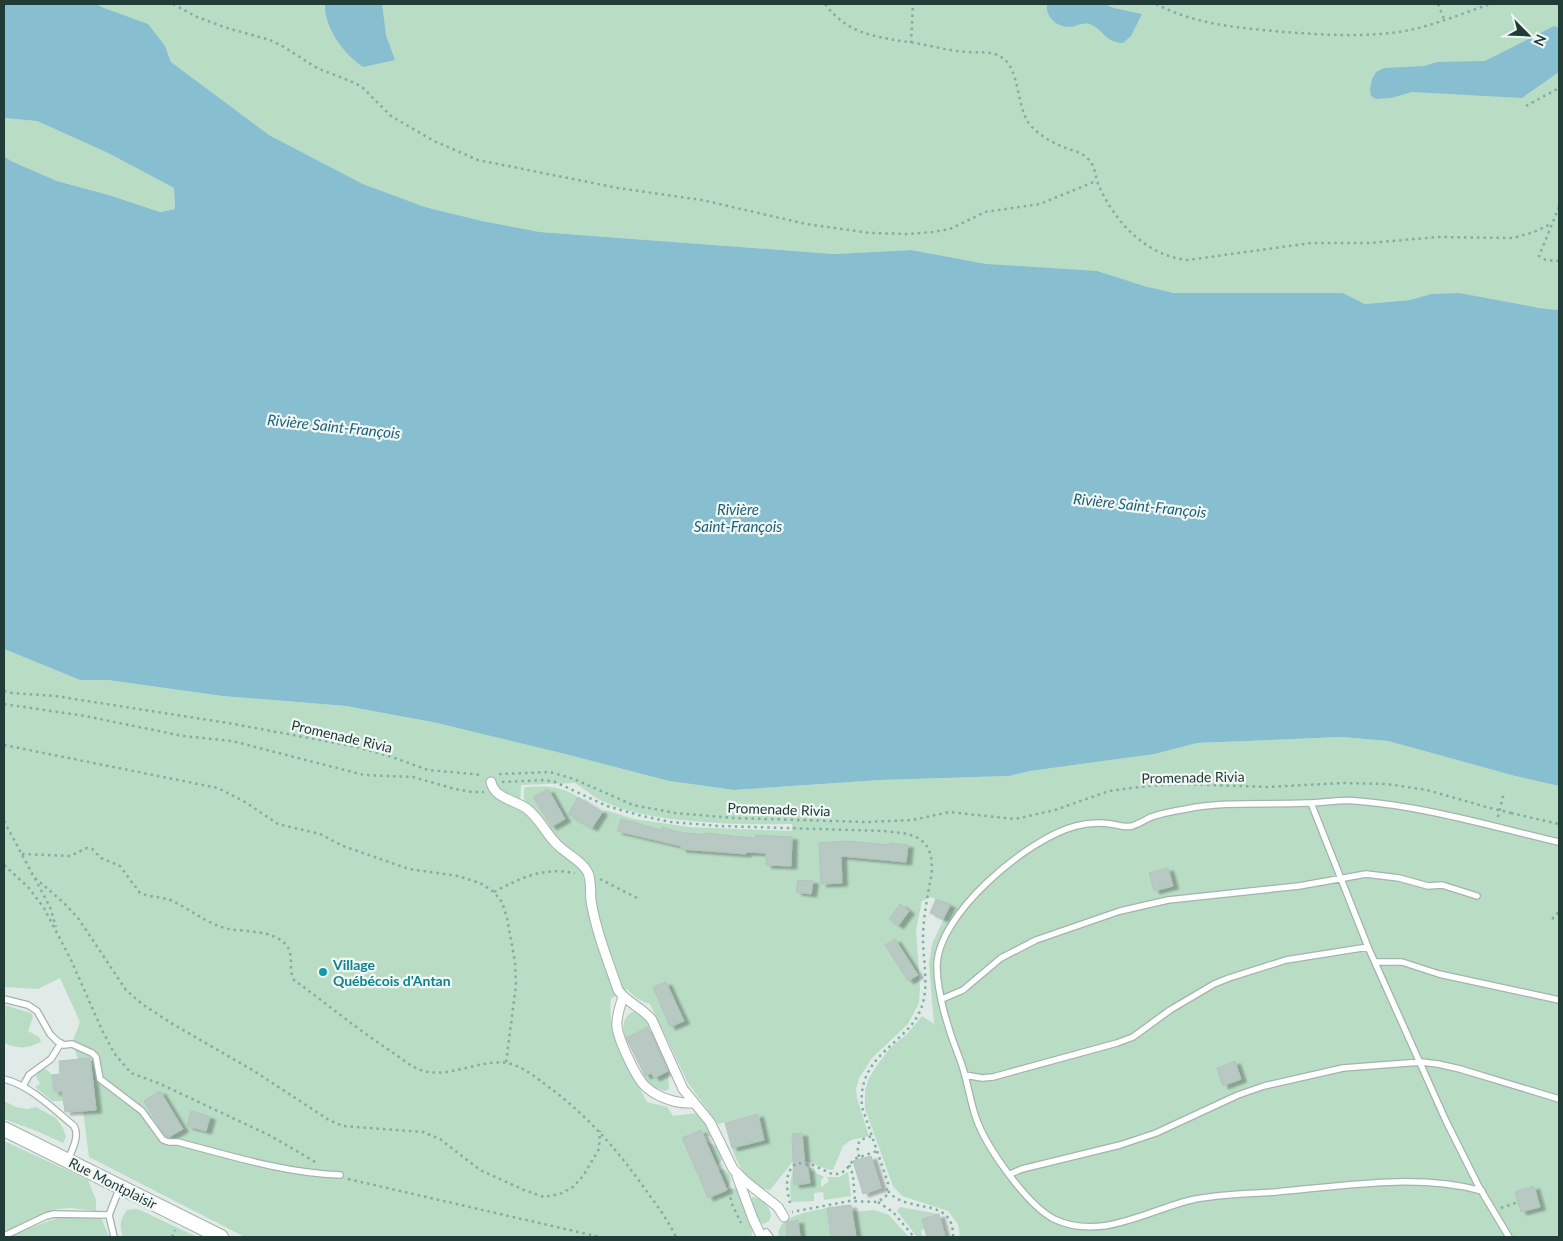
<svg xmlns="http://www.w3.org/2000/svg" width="1563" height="1241" font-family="Lato,sans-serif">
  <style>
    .green { fill: #b9dcc5; fill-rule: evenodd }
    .water { fill: #88bfd0 }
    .building { fill: #b8c8c3; stroke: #b2c4be; filter: url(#shadow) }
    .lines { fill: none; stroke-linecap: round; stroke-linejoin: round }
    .service-casing { stroke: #a3b3ae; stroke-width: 8 }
    .pedestrian-casing { stroke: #a3b3ae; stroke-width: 11 }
    .tertiary-casing { stroke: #a3b3ae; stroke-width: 16 }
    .path { stroke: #80aea4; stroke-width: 2.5; stroke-dasharray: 2.5 4; stroke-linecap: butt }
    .service { stroke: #fff; stroke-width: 5.5 }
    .pedestrian { stroke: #fff; stroke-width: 9 }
    .tertiary { stroke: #fff; stroke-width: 14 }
    .path-bridge { stroke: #80aea4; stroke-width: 2.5; stroke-dasharray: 2.5 4; stroke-linecap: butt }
    .culture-dot { fill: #0f9aa8; stroke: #f0f7f4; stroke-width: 2 }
    .labels { text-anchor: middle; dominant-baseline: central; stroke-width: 4.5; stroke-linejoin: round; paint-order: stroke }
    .street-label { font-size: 14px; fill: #213b36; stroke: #f0f7f4 }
    .culture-label { font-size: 14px; font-weight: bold; fill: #0d838f; stroke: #f0f7f4; text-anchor: start }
    .water-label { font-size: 15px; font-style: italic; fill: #1c5f76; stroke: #f0f7f4 }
  </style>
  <defs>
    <filter id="shadow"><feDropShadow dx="5.5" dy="3" stdDeviation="1" flood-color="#0004"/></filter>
  </defs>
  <rect width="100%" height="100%" fill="#e0ebe7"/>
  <!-- green -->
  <path class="green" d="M96 4H1559V310L1431 294 1410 300 1365 304 1343 293H1174L1144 286 987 264 911 250 834 254 540 232 482 221 425 207 363 184 269 135 171 62 165 46Z
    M4 118 37 121 108 153 174 188 175 209 160 212 109 195 57 181 11 161 4 156Z
    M4 649 80 680H108L222 696 346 706 437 723 565 754 669 781 734 790 881 780 1009 776 1030 771 1155 754 1197 743 1342 737 1388 741 1515 776 1559 786V1237H960L958 1224 948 1211 902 1196 893 1186 865 1109V1090L869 1078 878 1064 890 1048 908 1033 922 1016 934 1024 929 964 932 944 950 906 931 897 922 901 916 930 920 988 919 1003 908 1024 872 1058 865 1069 859 1078 856 1089 857 1098 869 1136 851 1140 843 1146 833 1170C822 1169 815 1163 805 1161L802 1133 792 1134 794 1160 770 1190C749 1189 738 1165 732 1148L764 1140 758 1114 718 1124 688 1083 650 1004C640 1001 634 997 627 989L611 999C606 1036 631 1071 647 1102L667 1107 673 1116 698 1113 706 1122 717 1142 714 1141 710 1136 703 1135 682 1139 708 1198 727 1190 718 1169 725 1170 730 1175 731 1181 727 1189 737 1188 753 1229 751 1237H245L89 1157 83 1111 96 1109 91 1058 78 1059 72 1043 80 1022 60 978 38 989 4 987ZM575 783C583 788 591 795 600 800 647 824 739 825 792 824V831L689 827 634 819 605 810 592 828 568 814 578 797C561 786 546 786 526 787L524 788V800L560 844 555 849 520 807 521 785ZM548 789 565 819 550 827 533 797ZM621 819 639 825 636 836 617 831ZM641 825 658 829 656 840 639 836ZM662 827 679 831 677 844 659 841ZM683 832 702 835 699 851 681 849ZM704 833 725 852 702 850ZM730 835 748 837 746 854 728 852ZM756 836 792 837 791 866 766 865V853L755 852ZM900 904 909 911 898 926 889 919ZM894 939 918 975 908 981 885 945ZM665 982 673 999 660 1004 653 987Z
    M4 1005 31 1013 33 1017 28 1031 39 1037 41 1042C26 1049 19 1049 4 1043V1018L6 1010H4Z
    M634 1011 640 1013 652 1025 625 1039C622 1027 622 1017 634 1011Z
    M46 1069 52 1075 54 1092 62 1091 63 1101H52L35 1087 40 1084 36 1076 41 1070Z
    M668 1071 669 1089 665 1091 650 1086 643 1077 651 1073 654 1078Z
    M4 1101 16 1107 27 1109 36 1107 56 1118 63 1128 66 1137 63 1143 39 1132 4 1119Z
    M4 1141 88 1180 96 1200V1211L71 1208 57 1209 4 1232Z
    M706 1141 718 1147 722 1160 717 1166Z
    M793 1168 795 1185 810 1183 808 1168H814L816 1173 824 1177 821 1180V1187L829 1181 827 1177H839L848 1172 851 1196 824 1200 823 1192 814 1193V1201L791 1202 790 1184Z
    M752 1197C764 1197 781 1219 763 1224L759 1222 751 1201Z
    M900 1207 939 1214 922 1219 925 1229 921 1230 922 1237H917L897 1211Z
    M827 1208 831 1237H779C774 1216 812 1211 827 1208Z
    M135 1209 140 1210 197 1237H123C119 1226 120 1219 127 1210Z
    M874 1210 889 1215 909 1237H851L856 1236 852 1212Z
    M101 1217 109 1237H8L43 1223 58 1218Z"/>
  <!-- water -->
  <path class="water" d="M4 4H96L104 8 148 24 165 46 171 62 269 135 363 184 425 207 482 221 540 232 834 254 911 250 987 264 1097 271 1144 286 1174 293H1343L1365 304 1410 300 1431 294 1459 293 1540 308 1559 310V786L1515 776 1388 741 1342 737 1197 743 1155 754 1030 771 1009 776 881 780 734 790 669 781 565 754 437 723 346 706 222 696 108 680H80L4 649V156L11 161 57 181 109 195 160 212 175 209 174 188 108 153 37 121 4 118Z
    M325 4H382L386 35 395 60 363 67C344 54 324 28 325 4Z
    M1047 4H1104L1114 8 1142 14 1131 36 1123 43C1105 43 1103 28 1089 24 1082 22 1076 27 1069 27 1056 27 1045 16 1047 4Z
    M1554 26 1559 28V72L1522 98 1412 92 1391 98 1376 99 1371 96 1370 89 1372 79 1376 72 1384 68 1424 66 1437 62 1485 61Z"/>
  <!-- building -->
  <path class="building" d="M548 789 565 819 551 827 533 797Z
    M578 797 602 812 592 828 568 814Z
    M621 819 661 830 662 827 679 832 704 835V833L755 838 756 835 792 837 791 866 766 865V853L746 852V854L681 849V846L617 831Z
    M846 841 890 845V843L908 845 906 862 841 856 842 883 821 884 819 843Z
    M1168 868 1173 886 1154 891 1149 873Z
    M798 880 813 881 811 894 796 892Z
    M936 899 950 905 943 919 930 913Z
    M900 904 909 911 898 926 889 919Z
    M895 939 918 975 908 981 885 945Z
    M666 982 684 1021 670 1027 653 987Z
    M648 1027 668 1071 654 1078 651 1073 645 1076 626 1038Z
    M90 1058 96 1110 65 1112 62 1091 54 1092 52 1075 60 1074 59 1061Z
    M1235 1061 1241 1079 1223 1086 1217 1068Z
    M160 1091 183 1129 169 1137 166 1136 160 1128 144 1101Z
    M191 1111 210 1117 206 1131 187 1126Z
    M758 1114 764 1140 732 1148 725 1123Z
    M701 1130 727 1190 708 1198 682 1138Z
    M802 1133 805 1168H808L810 1183 794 1185 792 1134Z
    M871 1156 881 1188 863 1194 853 1161Z
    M1534 1186 1540 1207 1521 1212 1515 1192Z
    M851 1205 856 1237H831L827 1208Z
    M939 1214 945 1237H927L922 1219Z
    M798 1220 800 1237H787L786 1223Z"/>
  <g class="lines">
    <!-- service casing -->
    <g class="service-casing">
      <path id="service" d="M1311 803 1368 947 1446 1121 1479 1187 1509 1237
        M1375 962H1402L1439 974 1559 1000
        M4 999 28 1005 37 1011 50 1034 57 1041 64 1045 72 1044 92 1053 96 1057 100 1079 142 1111 163 1140 169 1142H178C231 1156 285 1173 340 1175
        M942 999 963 990 1001 958 1036 940 1120 911 1168 900 1299 886 1366 874 1399 878 1428 886 1442 885 1477 896
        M965 1075 982 1078 993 1077 1117 1043 1133 1037 1170 1010 1214 984 1229 978 1286 960 1368 947
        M4 1079C31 1086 52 1108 74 1126 80 1136 72 1150 68 1160
        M23 1086 29 1075 51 1059 61 1043
        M1010 1174 1022 1169 1120 1145 1156 1133 1238 1095 1264 1086 1343 1068 1421 1062 1438 1064 1460 1069 1559 1099
        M1482 1191C1417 1173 1342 1186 1276 1192 1248 1194 1218 1194 1191 1200 1146 1211 1100 1241 1054 1219 1027 1205 986 1147 976 1118 969 1098 967 1076 959 1057 949 1032 937 994 937 967 936 915 1028 838 1076 826 1087 823 1099 822 1111 824 1119 825 1124 828 1132 826 1139 824 1145 820 1151 817 1162 813 1174 811 1186 809 1225 801 1267 805 1307 803 1324 803 1340 799 1357 801 1424 806 1494 827 1559 842
        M766 1232 770 1237
        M4 1236 46 1216 54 1214 109 1215
        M114 1237 109 1215 120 1187"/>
    </g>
    <!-- pedestrian casing -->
    <g class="pedestrian-casing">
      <path id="pedestrian" d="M491 782C494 798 514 800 526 808 541 819 547 837 561 848 570 856 581 861 587 871 592 879 590 892 591 901 596 931 608 961 618 990 627 1003 642 1007 652 1020L683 1089 710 1122 733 1169 745 1181 778 1207 784 1217
        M623 997C620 1006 616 1017 617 1027 619 1041 636 1078 646 1087 658 1098 678 1104 693 1103
        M737 1176 753 1219 761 1236"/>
    </g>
    <!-- tertiary casing -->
    <g class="tertiary-casing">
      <path id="tertiary" d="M4 1129 221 1237"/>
    </g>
    <!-- path -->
    <path class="path" d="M173 4 197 17 227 28 270 40 284 47 317 68 355 83 363 88 391 116 434 141 478 160 618 188 702 200 806 224 870 233 909 234 933 232 950 229 985 212 1040 204 1096 181
      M825 4C849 36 878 37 915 43 932 46 950 51 967 52 980 53 993 50 1004 59 1019 71 1017 105 1028 122 1037 135 1053 143 1068 149 1075 151 1083 153 1088 159 1096 166 1095 178 1099 186 1115 222 1146 256 1188 260L1311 243H1369L1438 237 1513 238 1534 232 1551 224
      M1156 4C1196 25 1240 28 1285 32 1326 35 1369 38 1410 30 1437 24 1464 13 1490 4
      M1438 4 1444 19
      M911 43 913 4
      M1526 106 1559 88
      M1559 207 1539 256 1546 260 1559 261
      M4 691 12 693 55 696 234 724 357 747 392 757 428 770 483 775
      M4 704 85 716 183 736 232 741 364 775 413 777 455 789 472 792H484
      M4 745 218 788 245 802 278 824 320 834 343 846 409 869 458 876 480 883 494 892 502 902 507 918 515 962 516 985 506 1063
      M499 774 550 772 574 779 633 805 675 813 734 818 866 822 913 820 949 812 1015 819 1055 810 1109 791 1147 786 1179 784 1268 787 1342 783 1387 784 1427 790 1490 808
      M502 782 545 780 555 782 607 806 642 816 671 822 719 826 884 831C898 833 916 832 926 845 933 855 933 870 930 882 927 900 923 919 923 938 923 959 929 985 922 1006 909 1045 857 1052 862 1107L888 1183 886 1196 878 1202 849 1201 792 1212
      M1511 813 1559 824
      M1498 817 1504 792
      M4 821 50 907 56 927
      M22 854 70 856 87 848 92 849 101 858 120 866 140 893C150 897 161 897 170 900 191 909 206 924 229 929 247 932 275 930 287 946 294 956 288 969 294 980 326 1003 358 1030 392 1052 402 1059 412 1068 424 1071 451 1078 480 1059 507 1063 522 1066 534 1076 546 1085 586 1114 617 1149 645 1189 656 1204 668 1220 676 1237
      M4 865 28 887 44 908 71 960 102 1030 114 1053 131 1073 158 1083 271 1136 317 1163
      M35 878 64 903 78 918 126 990 142 1004 171 1023 254 1071 329 1120 343 1126 423 1132 440 1139 480 1170 524 1190 544 1197 560 1194 573 1187 583 1176 599 1149 600 1131
      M600 879 637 898
      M494 892C522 877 543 867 575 873
      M1552 919 1559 912
      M859 1157C856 1142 858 1140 872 1136
      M849 1165 853 1175 855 1201
      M348 1179 600 1237
      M730 1191 731 1202 741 1223
      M888 1191C907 1215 954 1195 953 1237
      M878 1202 893 1212 914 1237
      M790 1203C787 1190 783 1172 797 1163L813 1165 832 1174H837L845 1171 854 1159 877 1151
      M1501 1208 1518 1202
      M172 1237 175 1230"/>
    <!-- service -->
    <use href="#service" class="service"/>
    <!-- pedestrian -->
    <use href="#pedestrian" class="pedestrian"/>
    <!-- tertiary -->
    <use href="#tertiary" class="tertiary"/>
    <!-- path-bridge -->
    <path class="path-bridge" d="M1490 808 1511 813"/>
  </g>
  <!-- markers -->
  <circle class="culture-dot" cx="323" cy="972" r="5"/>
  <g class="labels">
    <!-- street labels -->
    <g class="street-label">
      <text transform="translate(342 736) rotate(13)">Promenade Rivia</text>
      <text transform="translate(1193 777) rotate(-1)">Promenade Rivia</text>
      <text transform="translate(779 809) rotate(2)">Promenade Rivia</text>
      <text transform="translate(113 1183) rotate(27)">Rue Montplaisir</text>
    </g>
    <!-- culture labels -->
    <g class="culture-label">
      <text x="333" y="964">Village<tspan x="333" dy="16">Québécois d'Antan</tspan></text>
    </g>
    <!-- water labels -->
    <g class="water-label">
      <text transform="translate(334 426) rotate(6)">Rivière Saint-François</text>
      <text transform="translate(1140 505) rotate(6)">Rivière Saint-François</text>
      <text x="738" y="509">Rivière<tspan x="738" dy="17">Saint-François</tspan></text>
    </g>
  </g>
  <!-- border -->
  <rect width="1563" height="1241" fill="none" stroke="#213b36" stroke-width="10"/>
  <!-- north arrow -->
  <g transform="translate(1528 35) rotate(114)" stroke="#f0f7f4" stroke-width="4" paint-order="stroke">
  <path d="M0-4L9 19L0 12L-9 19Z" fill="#213b36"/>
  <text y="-8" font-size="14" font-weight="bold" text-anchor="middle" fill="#213b36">N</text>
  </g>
</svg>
